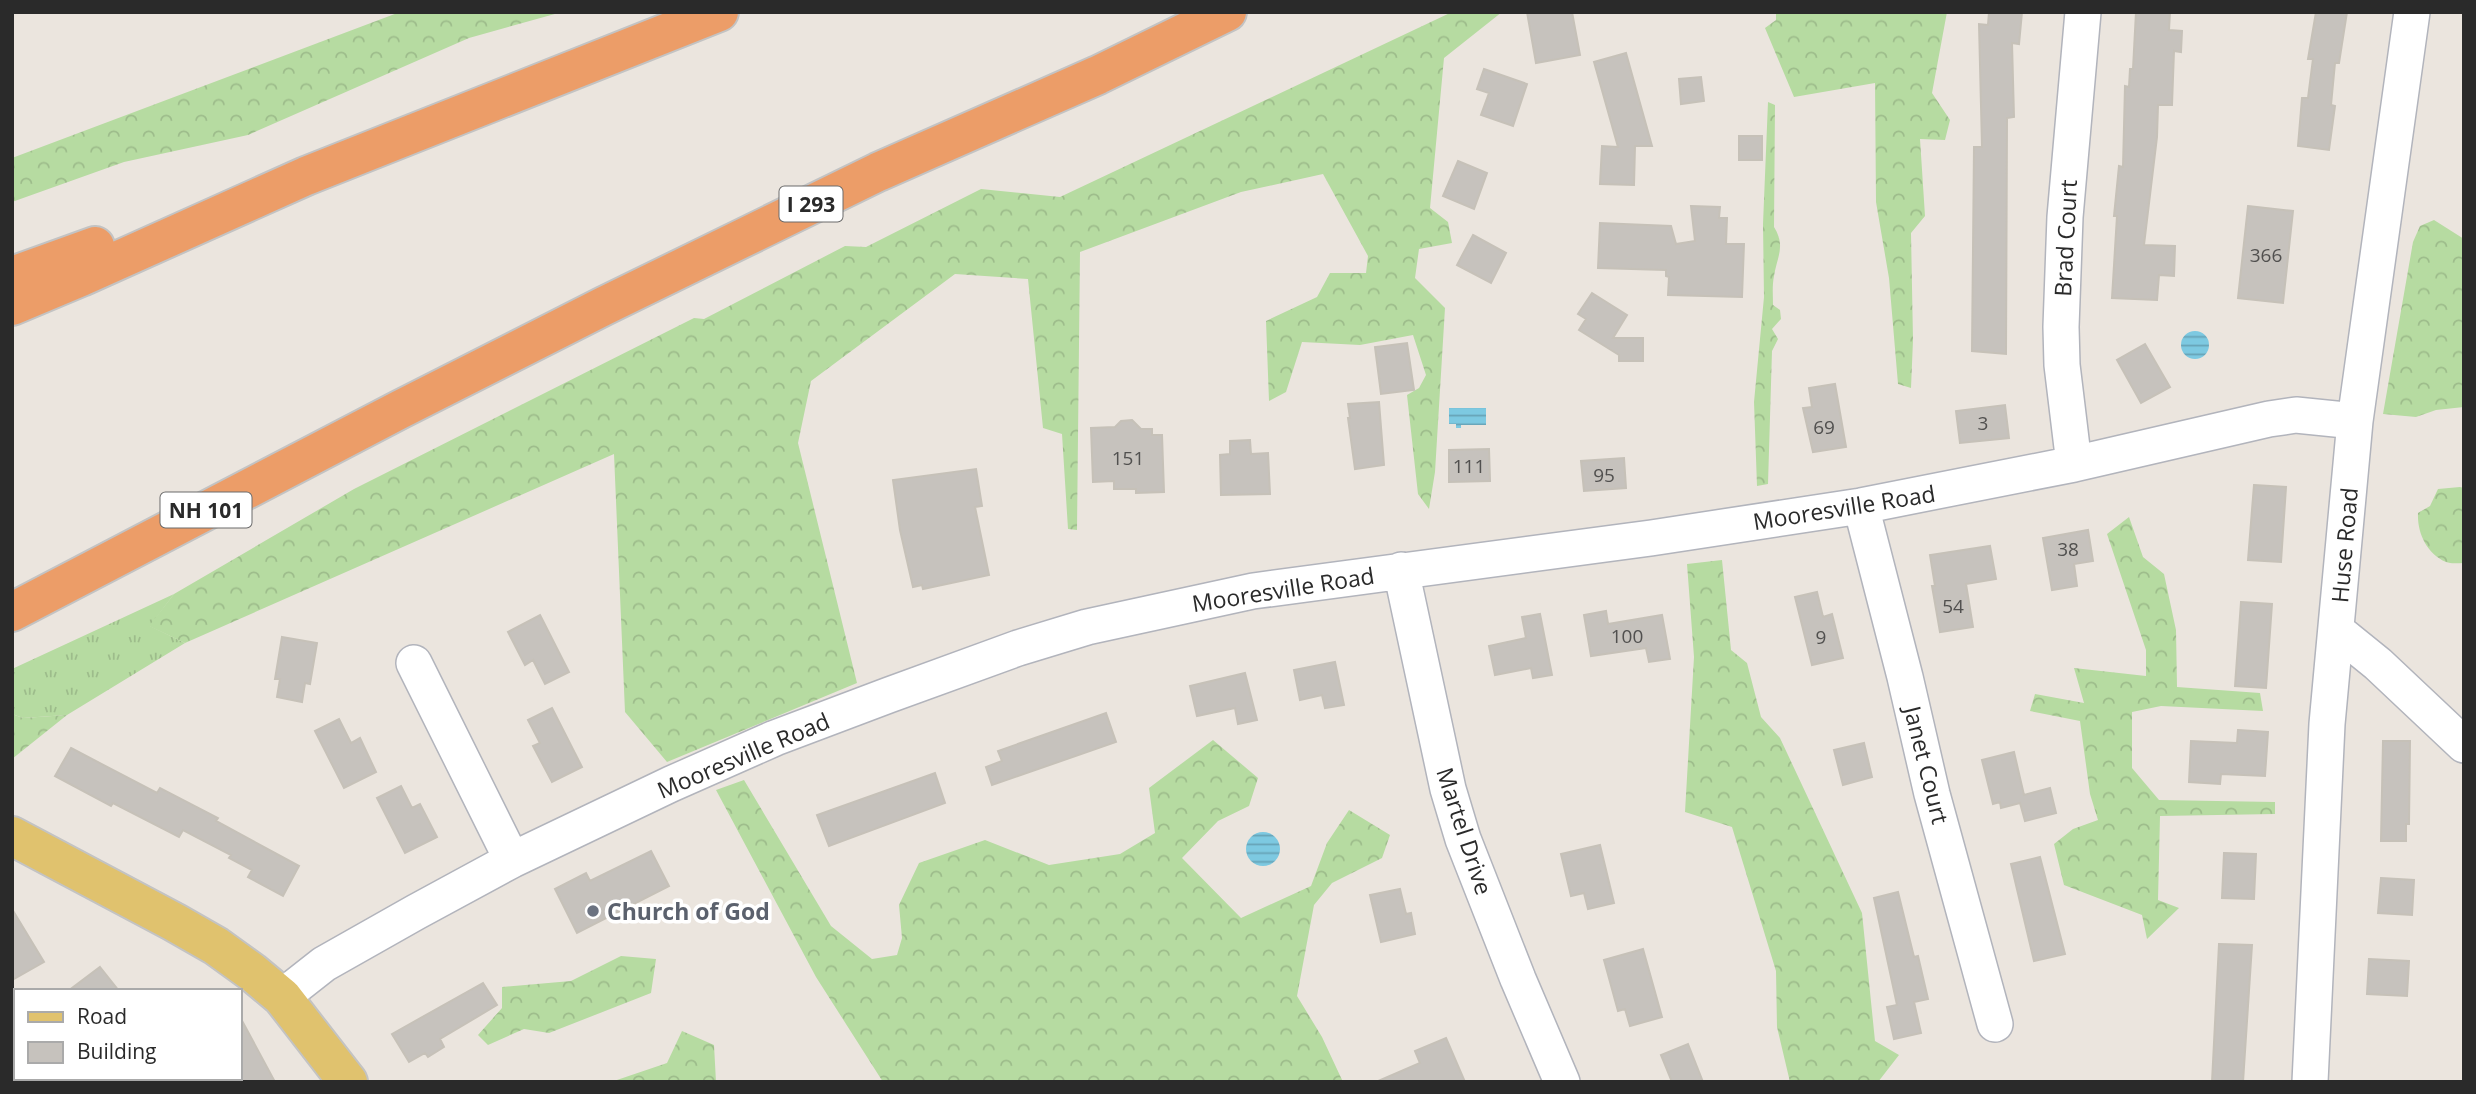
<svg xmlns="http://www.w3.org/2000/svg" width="2476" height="1094" font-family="'Open Sans',sans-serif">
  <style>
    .grass { fill: url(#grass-tufts) }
    .forest { fill: url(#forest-crowns) }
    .water { fill: url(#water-rules) }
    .building { fill: #c6c2bd; stroke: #c6c1b8; stroke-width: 2 }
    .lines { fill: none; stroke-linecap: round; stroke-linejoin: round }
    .minor-casing { stroke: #b2b4bc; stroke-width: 38 }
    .major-casing { stroke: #c3c3c3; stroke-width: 42 }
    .highway-casing { stroke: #c3c3c3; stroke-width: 42 }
    .minor { stroke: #fff; stroke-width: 35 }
    .major { stroke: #e0c26e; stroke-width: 38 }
    .highway { stroke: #ec9d68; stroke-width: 38 }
    .worship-dot { fill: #6b7280; stroke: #fff; stroke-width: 2.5 }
    .labels { text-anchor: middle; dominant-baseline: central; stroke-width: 7; stroke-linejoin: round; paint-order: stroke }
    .number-label { font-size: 19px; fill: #51504f }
    .shield { fill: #fff; stroke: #6a6a6a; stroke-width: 2 }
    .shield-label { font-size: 21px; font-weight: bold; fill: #2a2a2a }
    .street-label { font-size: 23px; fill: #2a2a2a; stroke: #fff }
    .worship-label { font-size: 23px; font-weight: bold; fill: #5b616d; stroke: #fff; text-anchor: start }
  </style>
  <defs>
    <pattern id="grass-tufts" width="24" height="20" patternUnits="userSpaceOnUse" patternTransform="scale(1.75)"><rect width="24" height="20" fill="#b6dba1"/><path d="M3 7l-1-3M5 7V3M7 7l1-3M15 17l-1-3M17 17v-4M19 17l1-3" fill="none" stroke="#9dbc8b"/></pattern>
    <pattern id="forest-crowns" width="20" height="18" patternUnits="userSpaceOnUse" patternTransform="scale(1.75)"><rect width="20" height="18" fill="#b6dba1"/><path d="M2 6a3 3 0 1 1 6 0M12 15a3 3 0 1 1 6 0" fill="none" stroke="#9dbc8b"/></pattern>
    <pattern id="water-rules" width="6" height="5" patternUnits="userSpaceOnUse" patternTransform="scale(1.75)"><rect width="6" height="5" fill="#7dc9e1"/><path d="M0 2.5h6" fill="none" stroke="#67a3b7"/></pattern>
  </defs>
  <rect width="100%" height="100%" fill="#ebe5de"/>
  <!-- grass -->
  <path class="grass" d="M174 594 150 626 185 643 67 715 23 718 12 714V669Z"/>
  <!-- forest -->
  <path class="forest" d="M400 12H562L469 38 248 135 124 162 12 202V158Z
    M1452 12H1502L1444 58 1430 208 1448 222 1452 243 1419 249 1415 278 1445 308 1435 472 1429 509 1418 494 1407 395 1419 388 1426 375 1413 335 1360 345 1302 342 1286 392 1269 401 1266 321 1317 297 1330 273H1366L1368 256 1323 174 1241 192 1080 252 1077 530 1068 529 1062 434 1043 428 1028 279 955 274 811 381 798 443 857 683 667 762 625 712 614 454 185 643 149 626 174 594 354 489 694 318 704 319 845 246 866 247 981 189 1060 197Z
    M1776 12H1947L1932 93 1950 120 1945 140 1920 139 1925 216 1911 233 1913 340 1911 388 1898 384 1889 278 1876 202 1875 83 1794 97 1765 28 1776 20Z
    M1768 102 1775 105 1774 227C1786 246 1777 257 1774 276 1772 286 1773 296 1773 305L1780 310 1781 319 1772 329 1778 339 1772 351 1768 484 1757 486 1754 402 1764 297 1763 224Z
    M2434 220 2464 239V407L2436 410 2416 417 2383 414 2413 242 2420 226Z
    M2460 487 2464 488V563C2458 563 2451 564 2446 562 2427 554 2417 533 2418 513L2430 506 2438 489Z
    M2129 517 2143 557 2164 574 2176 630 2177 687 2260 693 2263 711 2161 706 2132 712V768L2159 800 2275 802V814L2160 816 2158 900 2179 908 2147 939 2142 915 2064 885 2054 844 2073 829 2098 820 2090 794 2080 721 2030 711 2035 694 2084 703 2074 668 2146 676V650L2107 534Z
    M1722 560 1731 650 1747 663 1761 717 1780 738 1862 913 1875 1041 1899 1055 1878 1082H1790L1777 1027 1776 971 1732 827 1685 812 1694 657 1687 564Z
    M12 714 23 718 67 715 12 759Z
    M1213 740 1258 778 1249 806 1218 821 1182 858 1241 918 1311 886 1327 843 1349 810 1390 835 1382 858 1332 883 1314 905 1297 996 1322 1037 1343 1082H883L816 977 716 790 744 780 831 926 872 959 897 955 902 938 899 905 919 863 985 840 1049 865 1120 854 1155 833 1149 788Z
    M621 956 656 959 651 993 549 1033 524 1029 488 1045 478 1035 502 1008V987L571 981Z
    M682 1031 714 1045 716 1082H611L667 1063Z"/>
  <!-- water -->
  <path class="water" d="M2181 345a14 14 0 1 1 28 0a14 14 0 1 1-28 0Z
    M1449 408H1486V425H1461V428H1456V424H1449Z
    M1246 849a17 17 0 1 1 34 0a17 17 0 1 1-34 0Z"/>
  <!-- building -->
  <path class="building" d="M1527 12H1572L1580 55 1536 63Z
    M1989 12H2022L2019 44 2012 43 2014 117 2007 118 2006 354 1972 351 1974 147H1982L1979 24 1988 25Z
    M2136 12H2170L2169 30 2182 31 2181 52 2174 51 2172 105H2158L2157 137 2144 245 2175 246 2174 276 2159 275 2157 300 2112 298 2117 216H2114L2119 166 2123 167 2125 86 2129 87 2130 69H2133Z
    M2316 12H2347L2339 63H2335L2331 105 2335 106 2329 150 2298 146 2302 98H2308L2313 59H2308Z
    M1626 53 1652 146H1635L1634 185 1600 184 1602 146 1618 147 1594 62Z
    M1484 69 1527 84 1513 126 1481 115 1489 93 1477 89Z
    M1701 77 1704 101 1681 104 1679 79Z
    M1739 136H1762V160H1739Z
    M1458 161 1487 173 1474 209 1443 196Z
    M1691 206 1720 207 1719 218H1727L1726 244H1744L1742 297 1668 295 1669 277 1666 276V270L1598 268 1600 223 1671 226 1676 244 1695 241Z
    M2248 206 2293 211 2283 303 2238 298Z
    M1473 235 1506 253 1491 283 1457 265Z
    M1592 293 1627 315 1613 338H1643V361H1619V355L1579 330 1586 319 1578 314Z
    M1407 343 1414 390 1381 394 1375 347Z
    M2145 344 2170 387 2141 403 2117 360Z
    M1835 384 1846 447 1813 452 1803 408 1812 407 1809 388Z
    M1379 402 1384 465 1355 469 1348 418H1350L1348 404Z
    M2005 405 2009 438 1960 443 1956 411Z
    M1132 420 1141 429H1152V435H1162L1164 492 1136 493V489H1114V481L1093 482 1091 428 1115 427 1121 421Z
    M1250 440 1251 454 1268 453 1270 494 1221 495 1220 455 1230 454V441Z
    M1489 449 1490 481 1449 482V450Z
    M1624 458 1626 488 1584 491 1581 461Z
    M976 469 982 506 975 507 989 575 923 589 922 585 913 587 900 530 893 480Z
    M2254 485 2286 487 2281 562 2248 560Z
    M2088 530 2093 561 2074 564 2077 586 2052 590 2043 538Z
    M1990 546 1996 579 1966 584 1973 627 1940 632 1932 586H1935L1930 555Z
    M1817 592 1823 617 1832 614 1843 658 1812 665 1795 597Z
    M2241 602 2272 604 2266 688 2235 686Z
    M1606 611 1608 624 1662 615 1670 659 1649 662 1646 648 1591 656 1584 615Z
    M1540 614 1552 675 1533 678 1531 668 1495 675 1489 646 1526 638 1522 617Z
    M540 615 569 672 545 684 533 660 525 665 508 632Z
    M282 637 317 643 310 684 305 683 302 702 277 697 280 679H275Z
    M1335 662 1344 705 1325 708 1322 695 1300 700 1294 670Z
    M1245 673 1257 720 1238 724 1235 708 1197 716 1190 686Z
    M552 708 582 767 552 782 533 746 540 743 528 720Z
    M1106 713 1116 742 992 785 986 767 1002 761 998 751Z
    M339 719 351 743 360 738 376 772 344 788 315 731Z
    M2238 730 2268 732 2265 776 2221 774 2220 784 2189 782 2191 741 2237 743Z
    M2383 741H2410L2409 824H2406V841H2381Z
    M1864 743 1872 777 1843 785 1834 750Z
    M71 748 157 793 160 788 218 818 216 821 299 866 283 896 248 877 252 870 229 858 231 855 183 830 179 837 113 803 111 806 55 776Z
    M2014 752 2024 795 2050 788 2056 813 2025 821 2020 803 2001 808 2000 802 1993 804 1982 760Z
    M935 773 945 803 829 846 817 815Z
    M401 786 412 808 420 804 437 837 405 853 377 798Z
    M1600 845 1614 903 1588 909 1584 893 1571 896 1561 854Z
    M651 851 669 886 577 933 555 889 586 873 590 881Z
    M2224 853 2256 854 2254 899 2222 898Z
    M2040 857 2065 954 2034 961 2011 864Z
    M2381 878 2414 880 2412 915 2378 913Z
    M1400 889 1406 914 1411 913 1415 934 1381 942 1370 895Z
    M1898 892 1914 957 1918 956 1928 999 1914 1002 1921 1033 1894 1039 1887 1007 1897 1005 1874 898Z
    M12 909 44 962 12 980Z
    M2219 944 2252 945 2243 1082H2212Z
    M1643 949 1662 1017 1630 1026 1625 1009 1618 1011 1604 960Z
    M2369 959 2409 961 2407 996 2367 994Z
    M100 967 119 991H68Z
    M483 983 497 1005 440 1039 444 1047 428 1057 425 1053 409 1062 392 1034Z
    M240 1017 275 1082H240Z
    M1446 1038 1465 1082H1376L1420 1063 1415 1051Z
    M1688 1044 1703 1082H1672L1661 1055Z"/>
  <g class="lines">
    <!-- minor casing -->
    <g class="minor-casing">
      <path id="minor" d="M2074 464 2062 365 2061 327 2065 217 2083 12
        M1861 506 1905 677 1932 794 1995 1024
        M1401 570 1448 789 1463 839 1518 979 1562 1082
        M2336 630 2378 664 2464 745
        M414 663 512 860
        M282 997 324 964 416 912 512 860 671 784 775 738 889 695 1018 648 1087 627 1253 591 1651 538 1861 506 2074 464 2269 419 2296 415 2355 421
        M2310 1082 2327 724 2355 421 2412 12"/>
    </g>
    <!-- major casing -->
    <g class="major-casing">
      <path id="major" d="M12 836 174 922 216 946 252 972 282 997 348 1082"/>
    </g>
    <!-- highway casing -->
    <g class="highway-casing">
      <path id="highway" d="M12 276 95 246
        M12 306 81 277 306 176 719 12
        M12 612 401 409 604 306 878 172 1098 75 1227 12"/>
    </g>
    <!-- minor -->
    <use href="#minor" class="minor"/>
    <!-- major -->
    <use href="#major" class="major"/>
    <!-- highway -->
    <use href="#highway" class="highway"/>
  </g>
  <!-- markers -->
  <circle class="worship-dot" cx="593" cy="911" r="7"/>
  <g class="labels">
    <!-- number labels -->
    <g class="number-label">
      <text x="2266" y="255">366</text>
      <text x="1983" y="423">3</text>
      <text x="1824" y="427">69</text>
      <text x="1128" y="458">151</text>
      <text x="1469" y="466">111</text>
      <text x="1604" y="475">95</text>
      <text x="2068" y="549">38</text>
      <text x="1953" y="606">54</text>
      <text x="1627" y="636">100</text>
      <text x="1821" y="637">9</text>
    </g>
    <!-- shield labels -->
    <g class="shield">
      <rect x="779.5" y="186.5" width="63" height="35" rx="5"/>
      <rect x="160.5" y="492.5" width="91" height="35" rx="5"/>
    </g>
    <g class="shield-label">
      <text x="811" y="204">I 293</text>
      <text x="206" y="510">NH 101</text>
    </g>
    <!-- street labels -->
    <g class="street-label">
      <text transform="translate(2065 238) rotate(-87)">Brad Court</text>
      <text transform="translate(1844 507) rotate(-9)">Mooresville Road</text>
      <text transform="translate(2344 545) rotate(-85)">Huse Road</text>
      <text transform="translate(1283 589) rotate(-9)">Mooresville Road</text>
      <text transform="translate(743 755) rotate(-23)">Mooresville Road</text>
      <text transform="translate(1927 765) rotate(76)">Janet Court</text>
      <text transform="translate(1465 831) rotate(72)">Martel Drive</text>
    </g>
    <!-- worship labels -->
    <g class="worship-label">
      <text x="607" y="911">Church of God</text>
    </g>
  </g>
  <!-- border -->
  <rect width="2476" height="1094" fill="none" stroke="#2a2a2a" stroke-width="28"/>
  <!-- legend -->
  <rect x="14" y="989" width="228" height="91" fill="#ffffff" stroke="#aaaaaa" stroke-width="2"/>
  <rect x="28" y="1012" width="35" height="10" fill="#e0c26e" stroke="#aaaaaa" stroke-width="2"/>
  <text x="77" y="1024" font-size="21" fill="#2a2a2a">Road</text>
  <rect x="28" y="1042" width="35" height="21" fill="#c6c2bd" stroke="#aaaaaa" stroke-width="2"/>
  <text x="77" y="1059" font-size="21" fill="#2a2a2a">Building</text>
</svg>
